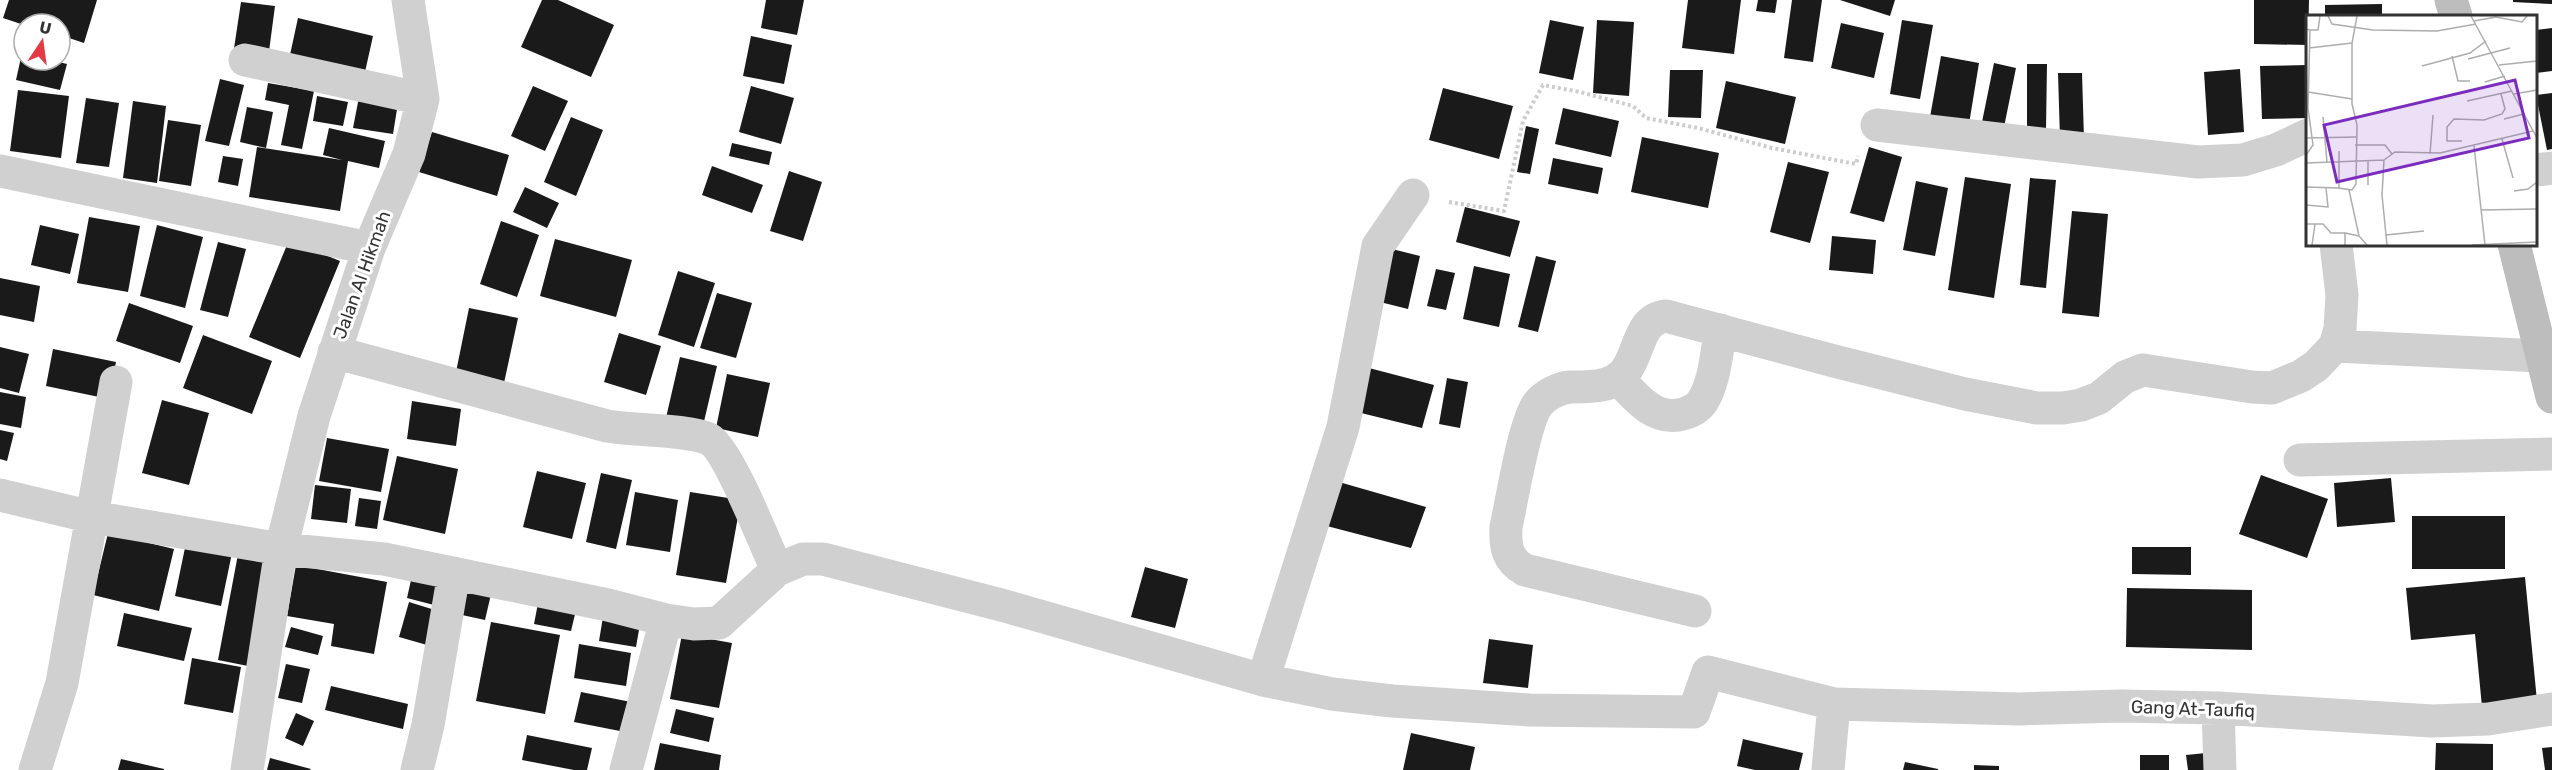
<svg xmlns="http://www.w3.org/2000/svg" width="2552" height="770" font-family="Rubik,sans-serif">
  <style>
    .building { fill: #1a1a1a }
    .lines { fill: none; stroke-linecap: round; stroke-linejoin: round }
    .path { stroke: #cdcdcd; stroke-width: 4; stroke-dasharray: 3 3; stroke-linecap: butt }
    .minor { stroke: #d0d0d0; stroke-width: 33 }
    .secondary { stroke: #bdbdbd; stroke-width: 33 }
    .labels { text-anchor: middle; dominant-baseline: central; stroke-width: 6; stroke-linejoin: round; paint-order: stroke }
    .street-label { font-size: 18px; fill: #333; stroke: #fff }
    .inset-road { fill: none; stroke: #adadad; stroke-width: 1.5 }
    .view { fill: #7b2cbf; fill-opacity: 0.15; stroke: #7b2cbf; stroke-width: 3 }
    .inset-edge { fill: none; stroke: #333; stroke-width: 3 }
  </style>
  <rect width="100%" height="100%" fill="#fff"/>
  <!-- building -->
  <path class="building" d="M9 0H97L84 43 60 35V24L24 25 3 18Z
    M542 0H558L614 25 591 77 521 47Z
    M766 0H804L797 35 761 28Z
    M1688 0H1741L1734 54 1682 48Z
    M1758 0H1777L1775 13 1756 11Z
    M1792 0H1822L1813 62 1784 58Z
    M1840 0H1895L1890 16Z
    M2254 0H2309L2308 45 2254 44Z
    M2513 0H2552V4L2513 2Z
    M241 2 275 6 268 59 233 55Z
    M2382 4V16H2325V5Z
    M298 18 373 36 363 81 288 64Z
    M1550 20 1584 27 1573 80 1539 73Z
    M1597 20 1634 22 1629 96 1593 93Z
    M1902 20 1933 25 1920 99 1890 94Z
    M1841 23 1884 33 1874 78 1831 68Z
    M2552 28V71L2536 73V30Z
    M751 36 792 45 784 84 743 76Z
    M22 53 24 54V60H51L67 64 60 90 16 80Z
    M1941 56 1979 63 1969 124 1930 117Z
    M1994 63 2016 68 2004 127 1982 122Z
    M2027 64H2047L2046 129 2027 128Z
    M2308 65V118L2262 119 2260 66Z
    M2240 69 2244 132 2208 135 2204 72Z
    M1670 70H1703L1701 118 1668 117Z
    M2058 73H2082L2084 139H2060Z
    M220 79 244 85 229 146 205 141Z
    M1726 81 1796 97 1785 144 1716 128Z
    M268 83 314 91 302 149 281 145 289 105 265 100Z
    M533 86 568 101 545 151 511 136Z
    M751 86 794 98 781 144 739 132Z
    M1443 88 1513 106 1499 159 1429 140Z
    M18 90 69 96 61 158 10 151Z
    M2552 93V149L2547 150 2536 95Z
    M317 96 348 102 343 126 313 121Z
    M359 97 398 103 393 134 353 128Z
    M86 98 119 103 109 167 76 163Z
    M133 101 166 106 157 183 123 178Z
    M247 107 273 112 266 148 240 142Z
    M1563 108 1619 121 1611 157 1555 144Z
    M571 117 603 130 576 196 544 182Z
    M168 120 201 125 191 186 159 181Z
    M1526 126 1539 129 1530 174 1517 172Z
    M329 128 385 141 379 168 348 161 340 211 249 197 257 147 342 160 323 155Z
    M432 132 509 155 497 196 419 172Z
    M1642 137 1719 153 1708 208 1631 192Z
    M732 143 772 152 769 165 729 156Z
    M1869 147 1902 157 1884 222 1850 213Z
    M223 156 243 159 238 186 218 182Z
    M1553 158 1603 168 1598 194 1548 184Z
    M1788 162 1829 172 1810 243 1770 232Z
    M712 166 763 185 752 213 702 195Z
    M789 171 822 182 803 241 770 231Z
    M1965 177 2011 184 1994 298 1948 290Z
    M2030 178 2056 180 2046 288 2020 285Z
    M1916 181 1948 188 1935 256 1903 250Z
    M525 187 559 203 547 228 513 212Z
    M1465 207 1520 221 1510 257 1456 242Z
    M2072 211 2108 214 2099 317 2062 313Z
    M89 217 140 226 128 292 77 283Z
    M501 221 539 235 517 297 480 284Z
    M40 225 79 234 70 274 31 265Z
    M157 225 203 237 185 308 140 296Z
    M1832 236 1876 240 1873 274 1829 270Z
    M555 239 632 260 616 317 540 296Z
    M289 240 340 261 300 358 249 337Z
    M218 242 246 249 228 317 200 310Z
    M1384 247 1420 256 1408 309 1372 300Z
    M1536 256 1556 261 1538 332 1518 327Z
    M1474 266 1510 274 1499 327 1463 319Z
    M1436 269 1455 273 1446 310 1427 306Z
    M678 271 715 283 694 347 658 335Z
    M0 278 40 286 34 322 0 315Z
    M717 293 752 303 736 358 700 348Z
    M129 303 193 326 180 363 116 341Z
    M469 308 518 318 504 383 456 372Z
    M619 333 661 346 646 395 604 382Z
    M203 335 272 361 252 414 183 388Z
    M0 347 29 354 19 393 0 388Z
    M53 349 116 362 109 399 46 386Z
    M680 357 717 366 702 430 665 422Z
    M1369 368 1434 385 1422 428 1357 412Z
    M727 374 770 383 758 437 716 428Z
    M1447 378 1468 382 1460 428 1439 424Z
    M0 392 26 397 21 428 0 424Z
    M162 400 209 413 189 485 142 473Z
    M412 401 461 409 456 446 407 439Z
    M0 430 14 433 7 461 0 459Z
    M327 438 389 449 381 492 319 481Z
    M397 456 458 469 445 534 383 520Z
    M537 471 586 483 572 539 523 527Z
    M601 473 632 480 616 549 586 542Z
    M2261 475 2328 499 2307 558 2239 534Z
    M2391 478 2395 522 2337 527 2334 483Z
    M1332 480 1426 507 1411 548 1323 525Z
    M315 485 351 489 347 523 311 519Z
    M635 492 678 500 670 552 626 545Z
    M690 492 741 500 726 583 676 575Z
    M359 498 381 501 377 529 355 526Z
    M2412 516H2505V569H2412Z
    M108 533 174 549 159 611 93 595Z
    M186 543 232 553 221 606 175 596Z
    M2132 547H2191V575L2132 574Z
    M239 549 269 554 248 666 218 660Z
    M296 565 387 582 374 654 331 646 334 624 287 616Z
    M1145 567 1188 579 1175 628 1131 617Z
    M413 571 440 577 434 605 407 598Z
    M2525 577 2537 701 2482 707 2475 634 2411 640 2406 588Z
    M469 585 492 590 485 620 462 615Z
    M2127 588 2252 590V650L2126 647Z
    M539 598 577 606 571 631 534 624Z
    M409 602 438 611 427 645 399 637Z
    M124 613 192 628 184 661 117 646Z
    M603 617 640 624 636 647 599 641Z
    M491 622 560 635 545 714 476 701Z
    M291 627 323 636 318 655 285 647Z
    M682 634 732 643 719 708 670 699Z
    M1489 639 1533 645 1528 688 1483 683Z
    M579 644 631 653 626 686 574 678Z
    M192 658 241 667 233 713 184 704Z
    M286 664 310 669 302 703 278 698Z
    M331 686 408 704 403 729 325 710Z
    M581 692 631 702 625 732 574 722Z
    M676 709 714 718 709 742 670 733Z
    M296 713 314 721 303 746 285 738Z
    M1411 733 1475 747 1470 770H1403Z
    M527 735 592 748 587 770H574L522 760Z
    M1743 739 1803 753 1799 770H1755L1737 766Z
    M660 743 721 755 719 770H654Z
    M2436 743 2493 744V770H2435Z
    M2552 747V770H2545L2542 748Z
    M2216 752 2218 770H2188L2186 755Z
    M2140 755H2169V770H2140Z
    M270 758 311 769 310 770H267Z
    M121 759 164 769V770H118Z
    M1905 762 1938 769V770H1903Z
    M1974 765 1999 766V770H1974Z"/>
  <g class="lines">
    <!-- path -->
    <path class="path" d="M1449 202 1504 211 1523 121 1543 85 1580 92 1633 106 1646 118 1698 128 1772 148 1856 164 1858 156"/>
    <!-- minor -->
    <path class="minor" d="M245 60 423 99
      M1877 125 2198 162 2243 160 2276 150 2308 135
      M2536 170 2552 168
      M0 171 369 248
      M2335 346 2540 356
      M334 352 607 426C634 431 687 429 709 439 728 449 766 546 777 570
      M1618 378C1635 397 1655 422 1683 414 1690 412 1698 408 1702 402 1715 383 1716 353 1721 330
      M2300 460 2552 454
      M0 495 92 517 281 549 384 559 608 605 666 620 626 770
      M1695 611 1525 570C1507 560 1505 547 1506 527 1512 501 1524 422 1538 404 1545 395 1559 388 1570 387 1589 387 1612 388 1625 372 1640 353 1638 319 1666 316L1834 361 1965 394 2037 408H2063L2081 405 2099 398 2125 377 2143 370 2252 387 2272 388 2301 376 2316 366 2335 346 2340 329 2342 295 2336 244
      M666 620 694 624 719 623 777 570 803 559H823L1005 606 1263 680 1332 694 1392 701 1529 710 1694 712 1708 672 1834 704 2019 709 2121 706 2218 708 2432 721 2488 719 2552 709
      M1263 680 1343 427 1378 246 1413 195
      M2218 708 2220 770
      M35 770 62 683 116 382
      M247 770 281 549 314 416 369 248 409 154 423 99 408 0
      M417 770 428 725 454 573
      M1828 770 1834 704"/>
    <!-- secondary -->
    <path class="secondary" d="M2451 0 2456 16
      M2514 244 2552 397"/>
  </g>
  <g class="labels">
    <!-- street labels -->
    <g class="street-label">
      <text transform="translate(362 275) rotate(-70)">Jalan Al Hikmah</text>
      <text transform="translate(2193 709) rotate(2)">Gang At-Taufiq</text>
    </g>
  </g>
  <!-- overview -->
  <g transform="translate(2306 15)">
    <rect width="231" height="231" fill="#fff"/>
    <path class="inset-road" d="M22 1 26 9 67 15 131 16 170 9M165 1 231 123M168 6 190 2 216 7 221 1M0 14 4 15 2 93 7 130 0 140M4 15H12L14 1M3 33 46 28M146 41 152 66H164M162 44 204 33M193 50 231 46M116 51 164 38 180 26M179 67 199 61M2 77 46 84M208 79 231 75M161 86 206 76M17 102 21 147M198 104 218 99M0 123 50 122M196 124 207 163M156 126H141V112L148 104 178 105 196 99 199 94 195 79M49 130H79L86 139M168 131 179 230M33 136V173L46 175 50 169 51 110 46 89V28L51 1M124 139 127 100M62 145V170M78 145 89 137 134 138 227 116M0 148 78 145 76 180 81 230M0 172 33 173M43 175 53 221 61 230M208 176 222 174 231 167M0 190 22 192 20 173M175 195 231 194M0 209H17L25 218H39M80 220 118 216M6 230 9 209M39 230V218L53 221M166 230 231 227"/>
    <path class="view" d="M209 65 223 123 31 167 18 110Z"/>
    <rect width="231" height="231" class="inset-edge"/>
  </g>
  <!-- north arrow -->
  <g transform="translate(42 42) rotate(13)"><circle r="28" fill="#ffffff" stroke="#adadad" stroke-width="1.5"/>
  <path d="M0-4.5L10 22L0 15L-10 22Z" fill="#e63946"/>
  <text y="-9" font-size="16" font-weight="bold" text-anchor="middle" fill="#333333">U</text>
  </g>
</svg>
